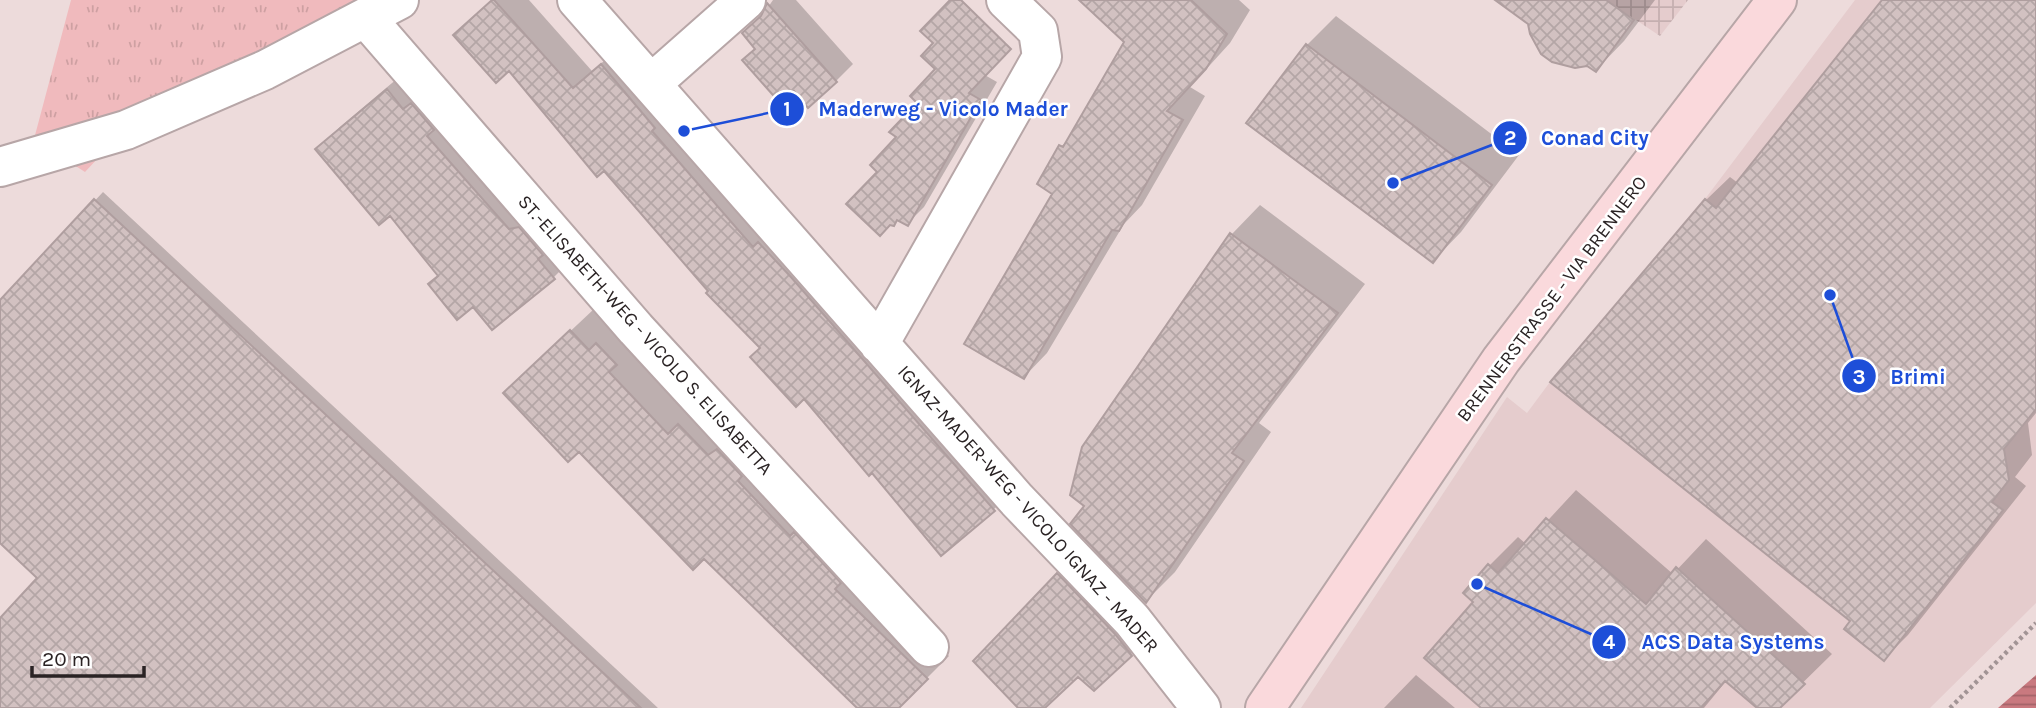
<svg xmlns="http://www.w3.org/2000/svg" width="2036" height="708" font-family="Karla,sans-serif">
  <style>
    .built { fill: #e5cccd }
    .industrial { fill: url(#industrial-grid) }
    .grass { fill: url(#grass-tufts) }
    .water { fill: url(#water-rules) }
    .shadow { fill: #0003 }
    .building { fill: url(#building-cross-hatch); stroke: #af9e9f; stroke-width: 2 }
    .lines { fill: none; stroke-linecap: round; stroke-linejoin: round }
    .street-casing { stroke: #b7a6a7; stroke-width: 42 }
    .secondary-casing { stroke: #b7a6a7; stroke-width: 42 }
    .path { stroke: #a29495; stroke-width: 4.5; stroke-dasharray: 3.5 3.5; stroke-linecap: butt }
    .street { stroke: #fff; stroke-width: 38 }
    .secondary { stroke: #fad9dc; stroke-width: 38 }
    .labels { text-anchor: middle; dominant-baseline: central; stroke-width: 5; stroke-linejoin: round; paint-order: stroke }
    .street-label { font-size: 19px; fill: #2a2324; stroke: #fff }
    .leader { fill: none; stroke: #1d4ed8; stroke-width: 2.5 }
    .callout-dot { fill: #1d4ed8; stroke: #fff; stroke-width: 2.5 }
    .mark-label { font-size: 21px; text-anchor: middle; font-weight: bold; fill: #fff }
    .callout-label { font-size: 21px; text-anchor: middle; font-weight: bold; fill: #1d4ed8; stroke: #fff; stroke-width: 5; stroke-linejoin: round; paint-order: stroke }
  </style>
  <defs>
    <pattern id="industrial-grid" width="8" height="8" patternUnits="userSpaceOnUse" patternTransform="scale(1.75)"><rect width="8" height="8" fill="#e5cccd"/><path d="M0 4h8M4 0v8" fill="none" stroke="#c5afb0"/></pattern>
    <pattern id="grass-tufts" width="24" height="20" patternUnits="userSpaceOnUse" patternTransform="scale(1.75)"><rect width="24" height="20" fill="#f0babd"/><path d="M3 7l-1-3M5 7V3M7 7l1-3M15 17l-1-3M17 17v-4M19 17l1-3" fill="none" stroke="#cea0a2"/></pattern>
    <pattern id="water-rules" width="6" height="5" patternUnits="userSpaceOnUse" patternTransform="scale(1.75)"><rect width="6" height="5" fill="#c9797f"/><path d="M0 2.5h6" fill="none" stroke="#a36368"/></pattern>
    <pattern id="building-cross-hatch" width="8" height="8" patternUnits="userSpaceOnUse" patternTransform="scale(1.75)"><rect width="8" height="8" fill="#d2c1c1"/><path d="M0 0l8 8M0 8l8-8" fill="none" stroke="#b4a6a6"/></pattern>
  </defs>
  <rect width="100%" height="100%" fill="#eddbdb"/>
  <!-- built -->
  <path class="built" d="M1855 0H2036V603L1930 708H1301L1507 397 1527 413 1550 382 1705 199Z"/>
  <!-- industrial -->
  <path class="industrial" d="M1606 0H1688L1660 36Z"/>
  <!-- grass -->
  <path class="grass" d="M71 0H404L99 157 85 172 34 139Z"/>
  <!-- water -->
  <path class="water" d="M2036 675V708H1998Z"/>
  <!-- shadow -->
  <path class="shadow" d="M492 0H529L592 71 621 47 1012 492 993 510 872 471 709 292Z
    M773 0H796L853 64 836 81 757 48 764 13Z
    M1081 0H1239L1250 10 1230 43 1190 87 1205 96 1142 205 1124 224 1047 353 1024 377 1061 147 1071 136 1126 42Z
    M1498 0H1655L1624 41 1596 70Z
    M1884 0H2036V413L2028 423 2032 455 2015 477 2026 486 1908 635 1884 659 1853 621 1706 200 1730 177 1738 183Z
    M1336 16 1519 155 1461 232 1433 261 1307 45Z
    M411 67 577 254 553 278 473 305 440 275 390 213 317 149 341 126Z
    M976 70 997 82 924 207 907 224 899 219 893 224Z
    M103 192 658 708H1L0 620 46 584 0 540V302Z
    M1260 205 1365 284 1259 423 1271 432 1175 572 1146 601 1086 506 1083 448 1232 234Z
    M594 309 949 656 897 708H860L528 371Z
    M1576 490 1673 574 1706 539 1832 654 1777 708H1760L1727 680 1704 708H1484L1475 602 1489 566 1518 537 1526 544Z
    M1082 551 1155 631 1094 689 1078 674 1042 708H1020L1058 575Z
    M1416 675 1455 708H1384Z"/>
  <!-- building -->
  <path class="building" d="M492 0H494L573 88 601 64 655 128 652 131 753 247 758 242 790 276 995 511 941 556 872 473 869 476 804 399 796 407 750 357 760 348 706 293 708 291 604 171 597 177 509 71 496 83 453 35Z
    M950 0H961L1011 49 969 93 981 100 908 226 897 220 894 226 890 225 880 236 846 204 877 172 870 165 896 137 889 132 917 103 910 96 935 69 921 56 933 43 920 31Z
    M1079 0H1191L1227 34 1206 69 1167 111 1183 120 1119 231 1112 230 1024 379 964 344 1052 194 1037 184 1059 145 1063 147 1124 42Z
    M1495 0H1606L1634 20 1596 72 1587 66 1575 68 1552 62 1541 54 1530 34 1528 24Z
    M1882 0H2036V409L2004 449 2009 480 1992 502 2003 510 1884 661 1844 629 1850 621 1550 382 1705 199 1716 208Z
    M767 3 837 82 808 108 794 91 780 103 742 60 755 49 742 33 761 16Z
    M1306 44 1492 185 1433 263 1246 123Z
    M387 89 403 109 411 103 434 130 427 136 509 229 519 227 543 255 538 259 555 279 492 330 473 307 457 320 428 284 438 276 390 216 379 225 315 149Z
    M94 199 641 708H0V618L37 578 0 543V300Z
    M1230 233 1338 313 1232 453 1244 461 1146 603 1070 524 1084 506 1070 495 1082 447Z
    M570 330 589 350 596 343 617 365 609 372 668 434 678 424 708 455 717 449 742 476 738 481 790 536 794 532 841 583 835 589 928 679 899 708H857L704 559 693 570 579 452 568 462 503 393Z
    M1546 518 1646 604 1676 567 1805 684 1780 708H1757L1725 681 1701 708H1481L1424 658 1473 602 1463 593 1488 564 1498 573Z
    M1057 573 1115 634 1132 656 1094 691 1078 677 1045 708H1018L973 661Z"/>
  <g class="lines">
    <!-- street casing -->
    <g class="street-casing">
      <path id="street" d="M577 0 1017 500 1132 620 1201 708
        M366 18 636 329 929 647
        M652 83 746 0
        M0 167 126 130 265 70 399 0
        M879 344 1042 57 1038 31 1006 0"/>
    </g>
    <!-- secondary casing -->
    <g class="secondary-casing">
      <path id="secondary" d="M1265 708 1501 360 1777 0"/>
    </g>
    <!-- path -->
    <path class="path" d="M1950 708 2036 623"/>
    <!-- street -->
    <use href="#street" class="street"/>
    <!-- secondary -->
    <use href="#secondary" class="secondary"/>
  </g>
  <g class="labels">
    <!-- street labels -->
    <g class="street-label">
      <text transform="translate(1552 299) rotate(-53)">BRENNERSTRASSE - VIA BRENNERO</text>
      <text transform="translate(645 335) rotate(48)">ST.-ELISABETH-WEG - VICOLO S. ELISABETTA</text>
      <text transform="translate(1028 509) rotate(48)">IGNAZ-MADER-WEG - VICOLO IGNAZ - MADER</text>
    </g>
  </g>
  <!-- callouts -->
  <path class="leader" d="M684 131L787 109M1393 183L1510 138M1830 295L1859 376M1477 584L1609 642"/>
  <g class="callout-dot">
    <circle cx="684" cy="131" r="7"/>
    <circle cx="1393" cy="183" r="7"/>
    <circle cx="1830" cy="295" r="7"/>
    <circle cx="1477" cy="584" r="7"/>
    <circle cx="787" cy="109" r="18"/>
    <circle cx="1510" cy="138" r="18"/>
    <circle cx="1859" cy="376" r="18"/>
    <circle cx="1609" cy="642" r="18"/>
  </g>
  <g class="mark-label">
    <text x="787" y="116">1</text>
    <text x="1510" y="145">2</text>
    <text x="1859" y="384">3</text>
    <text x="1609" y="649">4</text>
  </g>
  <g class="callout-label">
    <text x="943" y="116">Maderweg - Vicolo Mader</text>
    <text x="1595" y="145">Conad City</text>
    <text x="1918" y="384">Brimi</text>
    <text x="1733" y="649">ACS Data Systems</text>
  </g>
  <!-- scale -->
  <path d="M32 666v10h112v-10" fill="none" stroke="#2a2324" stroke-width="3.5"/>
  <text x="42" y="666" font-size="21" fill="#2a2324" stroke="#ffffff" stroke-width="5" paint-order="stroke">20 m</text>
</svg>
